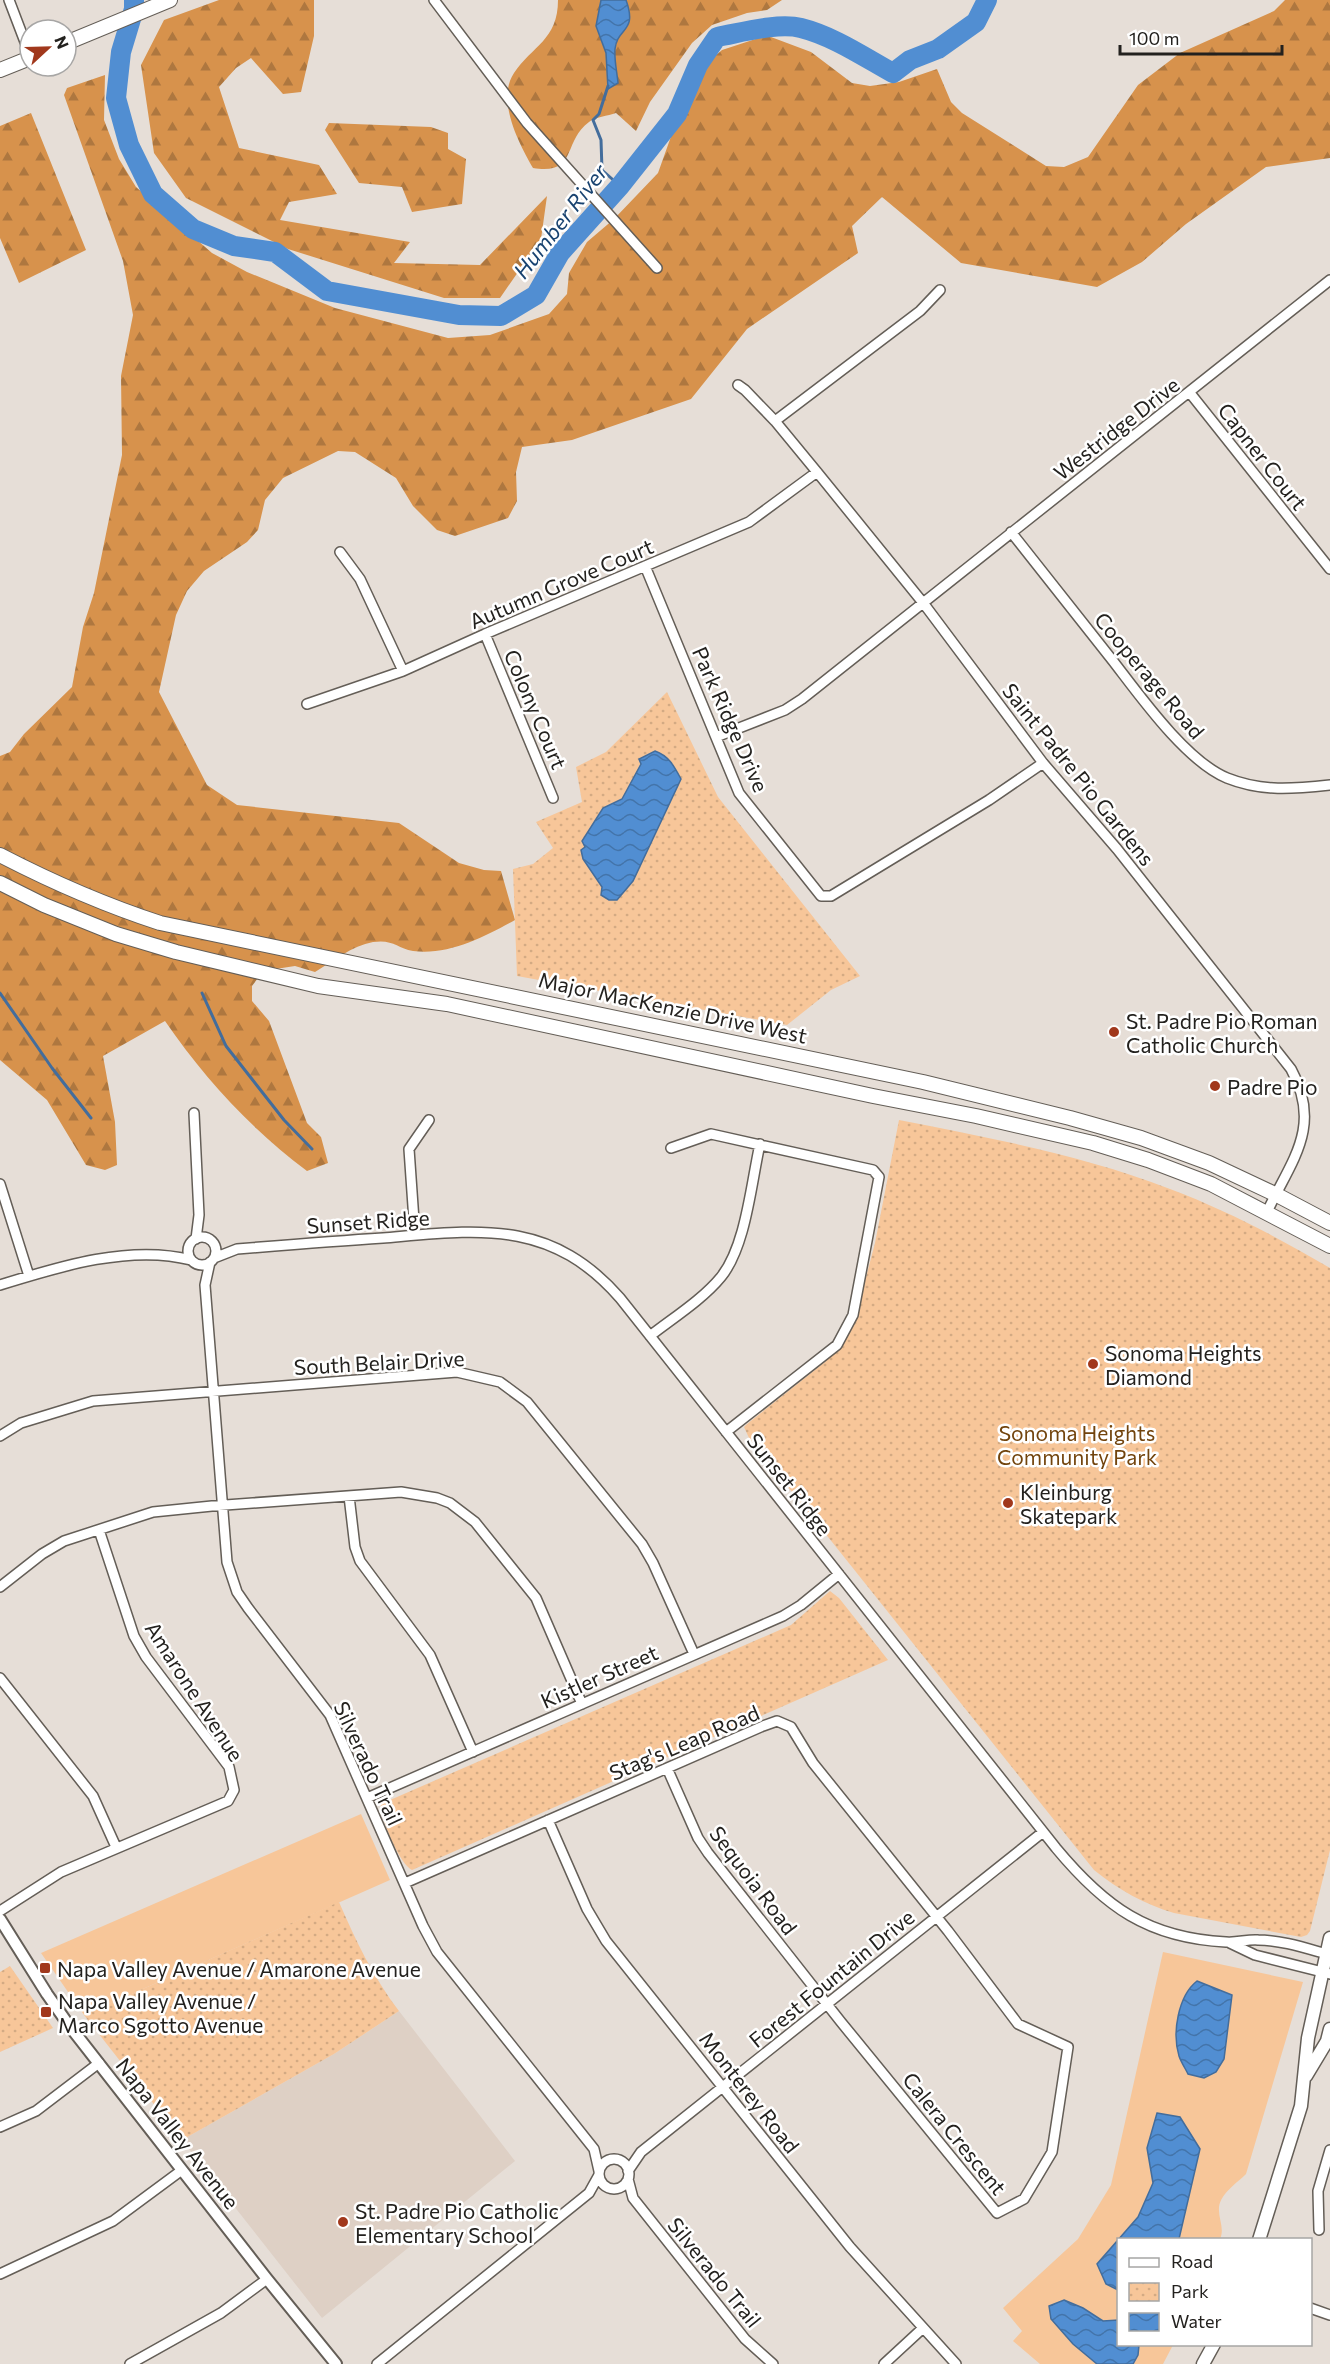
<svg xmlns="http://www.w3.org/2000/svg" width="1330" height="2364" font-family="Commissioner,sans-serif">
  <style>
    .built { fill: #ded0c5 }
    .green { fill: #f7c699 }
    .forest { fill: url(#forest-firs) }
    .park { fill: url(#park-dots) }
    .water { fill: url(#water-waves); stroke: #436d9c; stroke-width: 1.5 }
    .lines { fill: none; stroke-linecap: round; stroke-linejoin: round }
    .stream { stroke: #436d9c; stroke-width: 3 }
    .river { stroke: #518ed2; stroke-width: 20 }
    .minor-casing { stroke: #645e57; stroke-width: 12 }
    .tertiary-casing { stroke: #645e57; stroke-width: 14 }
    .secondary-casing { stroke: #645e57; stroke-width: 15 }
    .primary-casing { stroke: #645e57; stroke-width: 16 }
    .minor { stroke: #fff; stroke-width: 9 }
    .tertiary { stroke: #fff; stroke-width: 10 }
    .secondary { stroke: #fff; stroke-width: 12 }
    .primary { stroke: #fff; stroke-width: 14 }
    .poi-dot { fill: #a1381c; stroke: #fff; stroke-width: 2 }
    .labels { text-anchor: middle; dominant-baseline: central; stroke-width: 5; stroke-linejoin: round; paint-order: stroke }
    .street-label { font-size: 21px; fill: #23211e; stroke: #fff }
    .poi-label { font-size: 21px; fill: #23211e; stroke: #fff; text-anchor: start }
    .park-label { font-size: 21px; fill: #72440d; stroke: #fff }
    .water-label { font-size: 22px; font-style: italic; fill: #194370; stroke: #fff }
  </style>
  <defs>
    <pattern id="forest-firs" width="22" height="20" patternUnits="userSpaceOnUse" patternTransform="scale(1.5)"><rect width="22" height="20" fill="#d7924c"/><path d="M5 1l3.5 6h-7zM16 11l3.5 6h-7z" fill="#ae773f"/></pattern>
    <pattern id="park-dots" width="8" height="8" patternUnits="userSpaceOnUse" patternTransform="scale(1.5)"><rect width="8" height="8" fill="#f7c699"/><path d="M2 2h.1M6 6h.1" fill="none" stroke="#d3aa83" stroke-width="1.8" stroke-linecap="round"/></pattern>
    <pattern id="water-waves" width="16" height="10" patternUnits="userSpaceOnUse" patternTransform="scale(1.5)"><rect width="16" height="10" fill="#518ed2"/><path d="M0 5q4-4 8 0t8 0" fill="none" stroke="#4374aa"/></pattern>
  </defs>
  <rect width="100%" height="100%" fill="#e6ded7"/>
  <!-- built -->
  <path class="built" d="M399 2011 515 2161 322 2318 182 2140 334 2054Z"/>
  <!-- green -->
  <path class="green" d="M361 1814 390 1880 84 2015 41 1953Z
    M1163 1952 1303 1982 1246 2174C1237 2183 1221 2193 1219 2207 1218 2219 1225 2228 1220 2239L1118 2240V2344L1173 2345 1163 2364H1040L1013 2341 1022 2331 1003 2308 1078 2239 1111 2185Z"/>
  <!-- forest -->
  <path class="forest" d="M219 0H314V36L301 92 283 94 251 58 236 68 219 87 239 148 319 165 337 194 289 202 280 220 410 242 394 263 480 265 547 196 541 239 500 298H444L288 249 186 198 154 153 141 65 164 20Z
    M558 0H601L596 26 606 53 608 89 618 83C617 72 614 59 615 49 617 27 638 33 626 0H782L767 10 747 13 712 25 692 43 650 102 636 131 616 113C608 116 595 117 589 122 562 142 578 175 533 168 519 144 496 100 514 73 532 46 558 40 558 0Z
    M1285 0H1330V158L1266 167 1186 224 1142 262 1097 287 961 263 882 197 852 226 858 253 747 329 691 399 572 440 522 447 516 472 517 501 508 518 455 536 437 530 413 506 396 478 355 452 338 451 283 478 265 500 258 530 247 542 204 571 187 591 176 615 159 692 207 785 237 805 399 823 459 863 484 870 501 871 515 920C486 936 448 956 413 951 397 948 393 939 373 942 352 946 333 961 315 972L295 966 269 970 261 974 252 986V1001L269 1021 307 1123 321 1137 328 1163 307 1171C252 1130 204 1078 165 1021L103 1056 115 1122 117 1165 105 1170 86 1165 47 1100 0 1060V756L10 752 24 734 72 687 83 627 94 593 122 455 121 376 133 315 123 261 64 95 67 88 105 75 104 120 119 159 136 187 212 253 247 272 335 308 448 338 490 335 549 314 567 294 569 273 587 242 614 219 658 173 684 100 706 64 722 50 765 36 771 37 811 52 852 83 870 86 899 82 937 69 951 102 962 113 1046 166 1064 167 1088 157 1138 85 1180 53 1274 11Z
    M31 113 86 250 19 283 0 238V126Z
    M329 123 431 127 448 133V149L466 159 462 204 412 212 402 187 359 183 325 130Z"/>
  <!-- park -->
  <path class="park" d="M667 692 718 797 860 976 831 990 787 1025 517 976 513 869 533 864 553 848 536 822 582 802 576 767 606 752Z
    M899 1120C990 1138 1083 1155 1170 1189 1226 1210 1279 1238 1330 1268V1850L1310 1931 1307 1935 1301 1937 1174 1913C1144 1904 1119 1890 1094 1870L749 1438 744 1427 747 1424 825 1362 843 1343 853 1327 875 1243Z
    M830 1591 839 1598 888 1660 412 1870C400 1865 380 1818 381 1804L791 1625Z
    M339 1902C356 1941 373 1977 399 2011L334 2054 182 2140 84 2015Z
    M10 1966 53 2028 0 2052V1972Z"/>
  <!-- water -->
  <path class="water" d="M601 0H626C638 33 617 27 615 49 614 59 617 72 618 83L608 89 606 53 596 26Z
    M655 751C669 756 674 766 681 779L633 881 617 900H609L601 895 602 887 583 859 581 850 585 847 582 841 603 808 622 799 641 764 639 759Z
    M1197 1981 1232 1995 1224 2059 1216 2072 1204 2078 1188 2074C1185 2068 1181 2062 1179 2056 1172 2033 1178 1996 1197 1981Z
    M1157 2113 1180 2117 1200 2149 1179 2239 1118 2240V2290L1106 2284 1097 2264 1138 2217 1153 2183 1147 2148Z
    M1064 2300 1083 2308 1103 2321 1118 2320V2344L1139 2345 1138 2355 1133 2364H1097L1073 2344 1051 2319 1049 2306Z"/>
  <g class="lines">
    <!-- stream -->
    <path class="stream" d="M608 86 599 114 593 120 601 140 602 170 620 186
      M0 993 52 1068 91 1118
      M202 993 226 1046 284 1120 312 1149"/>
    <!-- river -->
    <path class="river" d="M134 0V9L121 52 116 98 129 145 153 194 193 229 234 246 275 252 327 291 459 315 501 316 536 295 560 253 620 186 677 114 698 65 717 37C740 33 778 22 801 28 833 36 864 57 893 73L910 60 938 49 976 22 987 0"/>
    <!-- minor casing -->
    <g class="minor-casing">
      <path id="minor" d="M9 0 30 55
        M434 0 527 123 657 268
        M738 385 745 390 775 421 817 472 924 604 1043 763 1117 849 1291 1069C1323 1127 1291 1161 1267 1212
        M1190 393 1330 569
        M775 421 920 311 940 290
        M1011 532C1045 575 1079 618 1113 661 1140 696 1186 761 1227 778 1262 792 1293 789 1330 785
        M340 552 360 579 403 671
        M645 566 739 793 821 896H831L989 800 1043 763
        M485 634 553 798
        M307 704 403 671 485 634 749 522 817 472
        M716 737 785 710 802 699 1330 280
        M194 1113 199 1215 196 1239
        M671 1148 711 1134 873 1170 879 1177 853 1315 837 1345 726 1432
        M0 1184 29 1276
        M415 1235 409 1149 429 1120
        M188 1251a14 14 0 1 1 28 0a14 14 0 1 1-28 0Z
        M214 1258 237 1249C286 1245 335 1241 383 1238 478 1230 550 1218 620 1298L1056 1848C1105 1907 1148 1938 1226 1942 1237 1943 1248 1939 1258 1940 1282 1940 1308 1949 1330 1955
        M210 1262 205 1285 227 1562 237 1592 248 1608 330 1715 423 1926 437 1952 594 2149 599 2171
        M0 1285C58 1267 130 1244 191 1260
        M650 1336C673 1318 702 1300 721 1277 746 1246 751 1184 760 1144
        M0 1436 21 1423 93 1401 457 1372 500 1382 527 1402 642 1544 653 1563 694 1654
        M349 1496 355 1547 360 1561 430 1655 473 1752
        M0 1587 42 1554 64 1541 153 1512 212 1506 401 1492 437 1498 450 1503 475 1522 536 1598 582 1704
        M0 1678 93 1796 116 1847
        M367 1798 783 1616 801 1605 839 1574
        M548 1820 587 1909 606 1941 850 2247 956 2364
        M405 1883 763 1726 777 1721 791 1727 813 1763 948 1931 1018 2024 1068 2047 1052 2152 1024 2199 997 2213 841 2022 708 1853 698 1838 667 1768
        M0 1911 61 1872 228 1801 234 1790 229 1767 146 1657 134 1636 99 1530
        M1230 1943 1255 1955 1330 1974
        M0 2127 36 2111 99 2063
        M599 2174a15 15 0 1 1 30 0a15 15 0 1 1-30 0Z
        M628 2171 641 2152 1043 1832
        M628 2179 633 2198 745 2339 773 2364
        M1319 2230 1318 2191 1330 2150
        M0 2274 113 2221 182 2170
        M1310 2308 1330 2315
        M130 2364 221 2313 267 2279
        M377 2364 589 2193 599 2175
        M884 2364 923 2328"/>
    </g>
    <!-- tertiary casing -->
    <g class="tertiary-casing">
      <path id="tertiary" d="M0 1919 47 1994 68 2024 267 2279 336 2364"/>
    </g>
    <!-- secondary casing -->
    <g class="secondary-casing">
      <path id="secondary" d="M1306 2076 1327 2041 1330 2029
        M1259 2240 1301 2106 1308 2038 1330 1938
        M1203 2364 1214 2344"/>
    </g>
    <!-- primary casing -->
    <g class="primary-casing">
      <path id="primary" d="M66 43 170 0
        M0 70 30 58
        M0 855C54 883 102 904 160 923L923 1082 1070 1118 1141 1138 1209 1163 1277 1195 1330 1223
        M0 883 44 905 116 934 176 952 318 986 447 1004 873 1096 976 1116 1093 1143 1148 1160 1211 1184 1330 1246"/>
    </g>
    <!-- minor -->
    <use href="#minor" class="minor"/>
    <!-- tertiary -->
    <use href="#tertiary" class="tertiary"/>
    <!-- secondary -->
    <use href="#secondary" class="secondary"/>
    <!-- primary -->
    <use href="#primary" class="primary"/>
  </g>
  <!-- markers -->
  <g class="poi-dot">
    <circle cx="1114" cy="1032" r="6"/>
    <circle cx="1215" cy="1086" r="6"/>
    <circle cx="1093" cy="1364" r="6"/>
    <circle cx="1008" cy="1503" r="6"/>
    <rect x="39" y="1962" width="12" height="12" rx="3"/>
    <rect x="40" y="2006" width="12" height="12" rx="3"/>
    <circle cx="343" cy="2222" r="6"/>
  </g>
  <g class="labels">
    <!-- street labels -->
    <g class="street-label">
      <text transform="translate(1116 428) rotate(-38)">Westridge Drive</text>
      <text transform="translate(1263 456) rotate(52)">Capner Court</text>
      <text transform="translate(561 583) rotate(-23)">Autumn Grove Court</text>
      <text transform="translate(1150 675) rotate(50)">Cooperage Road</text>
      <text transform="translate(536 709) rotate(67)">Colony Court</text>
      <text transform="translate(731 719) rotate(66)">Park Ridge Drive</text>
      <text transform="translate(1079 774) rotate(51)">Saint Padre Pio Gardens</text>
      <text transform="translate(673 1007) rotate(12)">Major MacKenzie Drive West</text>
      <text transform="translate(368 1221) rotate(-4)">Sunset Ridge</text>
      <text transform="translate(379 1362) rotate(-3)">South Belair Drive</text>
      <text transform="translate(790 1484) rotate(52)">Sunset Ridge</text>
      <text transform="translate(599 1676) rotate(-24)">Kistler Street</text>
      <text transform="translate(195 1691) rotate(57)">Amarone Avenue</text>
      <text transform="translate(684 1742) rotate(-23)">Stag's Leap Road</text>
      <text transform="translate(369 1763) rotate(65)">Silverado Trail</text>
      <text transform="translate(754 1880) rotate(53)">Sequoia Road</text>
      <text transform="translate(831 1978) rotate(-39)">Forest Fountain Drive</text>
      <text transform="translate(750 2092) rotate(52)">Monterey Road</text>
      <text transform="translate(178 2133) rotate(52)">Napa Valley Avenue</text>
      <text transform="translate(955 2133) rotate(51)">Calera Crescent</text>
      <text transform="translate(715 2272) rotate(51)">Silverado Trail</text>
    </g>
    <!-- poi labels -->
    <g class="poi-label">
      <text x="1126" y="1020">St. Padre Pio Roman<tspan x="1126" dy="24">Catholic Church</tspan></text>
      <text x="1227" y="1086">Padre Pio</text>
      <text x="1105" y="1352">Sonoma Heights<tspan x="1105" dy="24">Diamond</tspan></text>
      <text x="1020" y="1491">Kleinburg<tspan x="1020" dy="24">Skatepark</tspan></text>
      <text x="57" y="1968">Napa Valley Avenue / Amarone Avenue</text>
      <text x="58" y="2000">Napa Valley Avenue /<tspan x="58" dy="24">Marco Sgotto Avenue</tspan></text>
      <text x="355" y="2210">St. Padre Pio Catholic<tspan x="355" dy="24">Elementary School</tspan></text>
    </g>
    <!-- park labels -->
    <g class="park-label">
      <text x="1077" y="1432">Sonoma Heights<tspan x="1077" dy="24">Community Park</tspan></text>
    </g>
    <!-- water labels -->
    <g class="water-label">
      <text transform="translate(560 221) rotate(-52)">Humber River</text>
    </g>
  </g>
  <!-- legend -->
  <rect x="1117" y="2238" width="195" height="108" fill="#ffffff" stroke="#a7a6a5" stroke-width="1.5"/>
  <rect x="1129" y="2258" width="30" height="9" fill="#ffffff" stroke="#a7a6a5" stroke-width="1.5"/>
  <text x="1171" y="2268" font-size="18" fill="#23211e">Road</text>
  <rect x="1129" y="2283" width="30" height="18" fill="url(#park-dots)" stroke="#a7a6a5" stroke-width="1.5"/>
  <text x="1171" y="2298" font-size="18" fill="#23211e">Park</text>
  <rect x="1129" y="2313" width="30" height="18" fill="url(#water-waves)" stroke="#a7a6a5" stroke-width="1.5"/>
  <text x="1171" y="2328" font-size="18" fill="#23211e">Water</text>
  <!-- north arrow -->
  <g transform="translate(48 48) rotate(68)"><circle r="28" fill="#ffffff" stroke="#a7a6a5" stroke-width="1.5"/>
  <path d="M0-4.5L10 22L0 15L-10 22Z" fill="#a1381c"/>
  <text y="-9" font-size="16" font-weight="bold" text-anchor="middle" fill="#23211e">N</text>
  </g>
  <!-- scale -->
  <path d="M1120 45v9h162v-9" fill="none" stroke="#23211e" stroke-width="3"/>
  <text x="1129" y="45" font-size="18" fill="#23211e" stroke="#ffffff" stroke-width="4.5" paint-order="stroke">100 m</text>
</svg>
